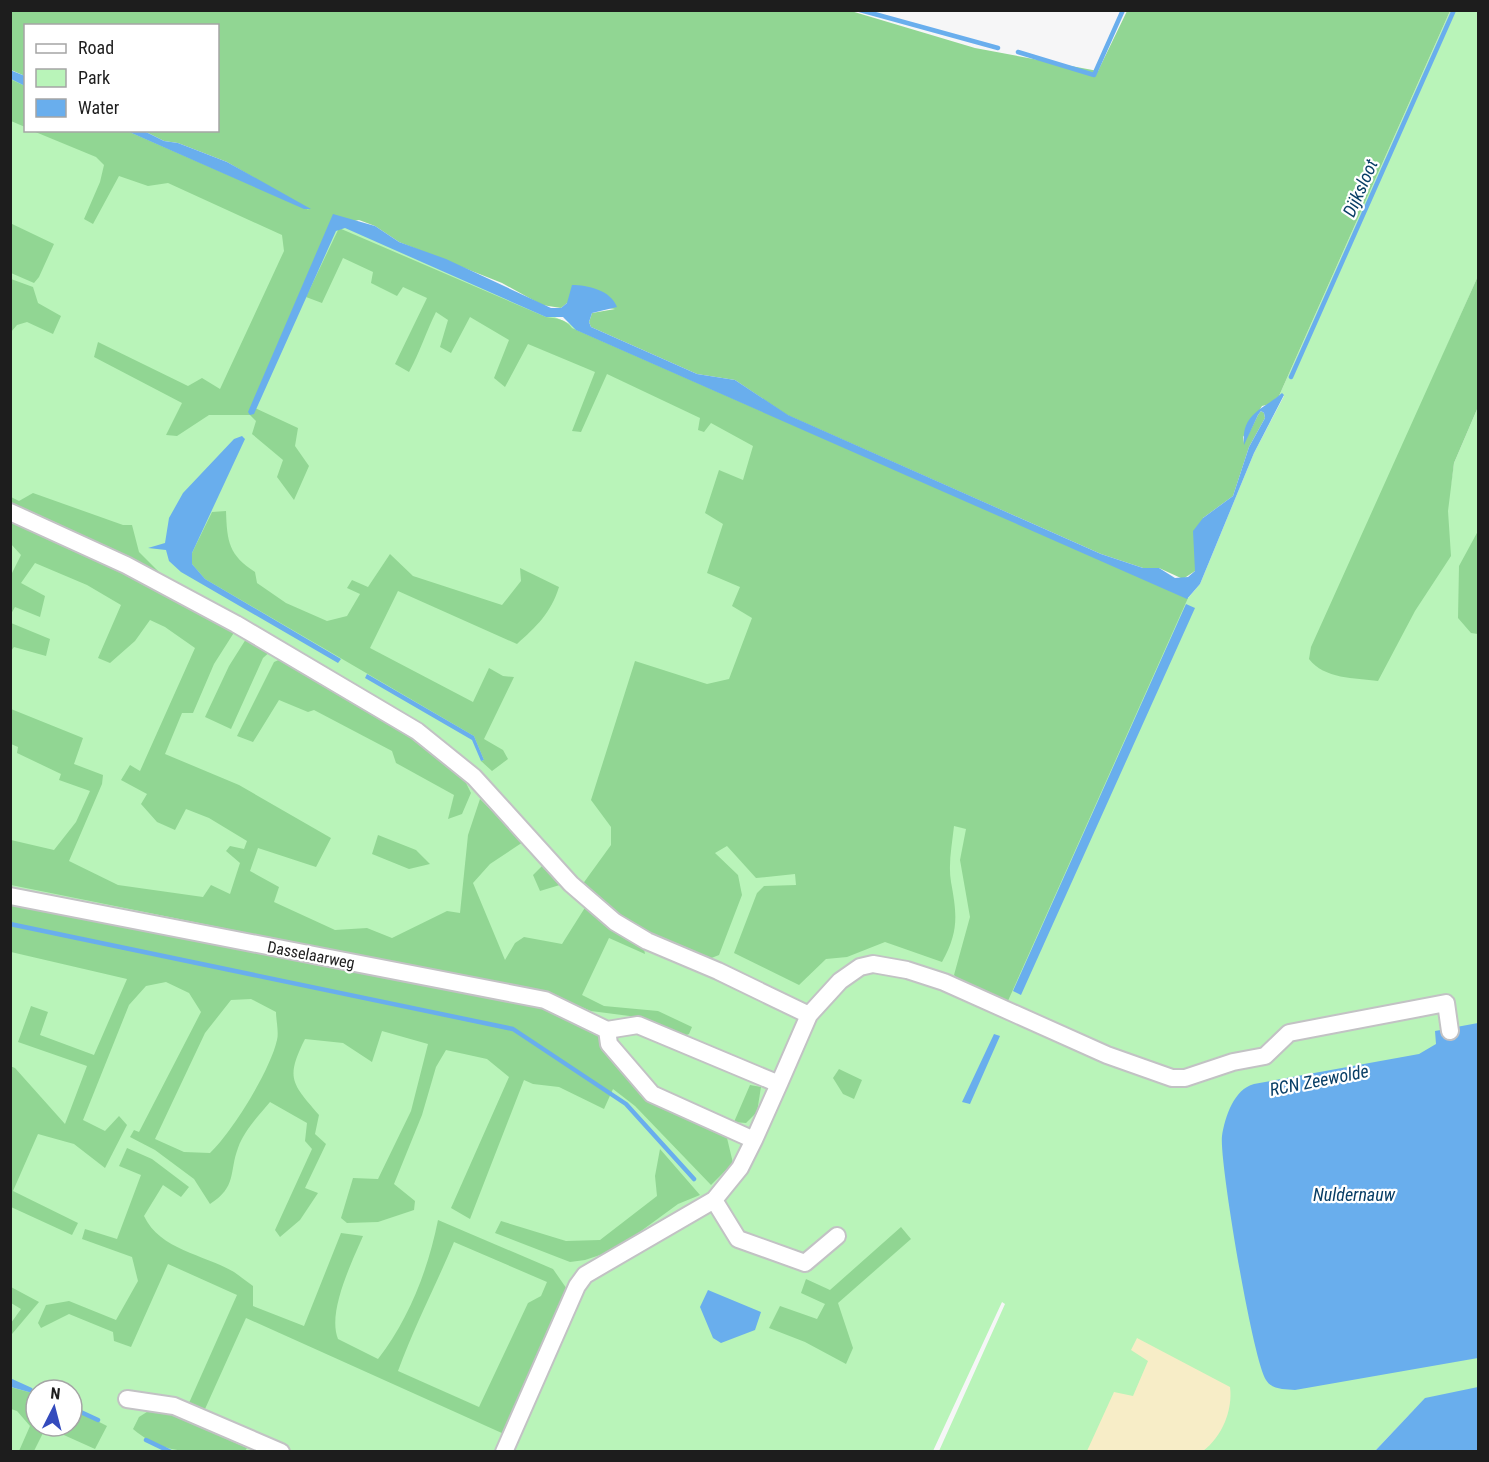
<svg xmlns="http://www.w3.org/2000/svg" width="1489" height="1462" font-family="'Roboto Condensed',sans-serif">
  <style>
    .green { fill: #b9f4b9; fill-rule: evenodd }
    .forest { fill: #91d693; fill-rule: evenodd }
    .sand { fill: #f7edc7 }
    .water { fill: #69aeed }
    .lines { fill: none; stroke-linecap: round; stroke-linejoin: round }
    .stream { stroke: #69aeed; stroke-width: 4.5 }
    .street-casing { stroke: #c2c2c4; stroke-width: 20 }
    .street { stroke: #fff; stroke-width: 16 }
    .labels { text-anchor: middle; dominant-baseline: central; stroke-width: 4.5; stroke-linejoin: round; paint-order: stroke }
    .street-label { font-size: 16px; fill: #1d1d1d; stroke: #fff }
    .water-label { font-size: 18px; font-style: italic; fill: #083e66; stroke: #fff }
  </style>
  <rect width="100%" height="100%" fill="#f6f6f7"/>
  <!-- green -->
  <path class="green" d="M1450 11H1478V276L1396 461 1451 484 1454 463 1478 407V1400L1414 1410 1375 1451H939L1005 1304 1002 1302 933 1451H11V75L25 82 26 130 136 131 1188 598 1200 584 1254 453 1284 396 1282 394 1279 396ZM36 1390H72V1426H36Z"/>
  <!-- forest -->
  <path class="forest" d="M10 11H851L975 48 1098 71 1127 11H1450L1279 396 1270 404 1262 406 1243 437 1244 443 1258 415 1261 411 1264 413 1265 418 1249 447 1233 496 1203 518 1195 571 1183 579 1159 568H1143L1101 554 787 415 735 380 697 374 591 327 589 322 592 313 615 309 567 303 561 308 542 305 502 283 399 242 375 226 359 220 330 226 255 408 298 428 295 446 309 466 294 500 277 477 283 460 252 434 256 421 250 415H209L177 436 166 435 182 403 94 357 98 342 188 386 202 378 220 389 284 251 282 235 168 183 148 186 119 176 93 224 84 219 100 182 104 165 96 157 33 131H127L309 210 227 162 178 143 164 141 144 131 218 130V26H26L25 76 11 70Z
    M10 79 25 86V127L11 121Z
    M10 223 54 244 39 277 34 283 11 273Z
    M339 228 546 317C555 318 566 319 572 328L604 342 1188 598 1007 1003 961 982 954 975 970 917 960 860 966 829 954 826C952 845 948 864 951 882 957 915 959 931 942 962L885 942 847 957 826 959 799 985 734 953 757 893 764 886 796 885 795 874 756 878 727 846 715 853 738 875 742 895 719 955 709 959 635 928 582 885 611 845V827L591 800 635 661 707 684 729 679 752 618 732 606 740 587 707 573 723 524 705 513 719 470 743 480 753 446 711 423 704 432 698 430 700 418 607 374 581 432 572 431 595 372 528 344 505 387 494 378 509 340 470 317 451 353 440 347 448 320 436 312C426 332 420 352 409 372L395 364 427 298 403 287 397 296 371 283 373 272 343 258 322 303 306 297Z
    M1478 276V407L1454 463 1448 511 1451 556 1415 611 1378 681C1355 678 1324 679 1309 659L1311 647Z
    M11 279 33 287 38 303 61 316 53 334 27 322 17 325 11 332Z
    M33 493 123 525H132L139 552 161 574 11 507V497L19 501Z
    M226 511C227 542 229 555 255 572L257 583 286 603 327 621 347 616 360 594 347 588 352 580 368 587 390 554 413 576 502 605 521 581 520 568 559 587C551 613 536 627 517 644L398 591 370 648 473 702 489 668 503 676 514 677 484 739 503 750 508 759 492 771 481 761 484 760 474 736 205 579 192 564V553L212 512Z
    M11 519 118 570 235 631 214 664 193 713H182L165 754 239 785 331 838 316 867 258 848 250 871 279 887 274 902 335 930 367 928 392 938 447 911 460 913 468 835 480 799 523 842 490 864 473 883 505 960 515 943 524 937 562 944 586 906 643 944 645 954 609 938 582 995 604 1006 658 1011 692 1027 689 1034 684 1036 645 1018 591 1011 551 994 11 885V840L54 850 76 822 90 791 59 780 61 774 17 753 18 747 11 744V709L83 738 74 764 103 775 102 784 69 861 118 885 203 897 211 885 230 894 240 863 226 851 230 846 244 849 247 841 209 818 186 809 175 830 157 822 141 804 147 794 121 780 130 765 140 771 195 648 165 627 150 620 135 641 110 663 98 658 121 605 87 585 35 563 21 583 45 596 40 617 15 607 11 614V575L21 555 11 544Z
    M1478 531V634L1471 633 1458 618 1459 566Z
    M11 623 50 639 46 656 14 647 11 651Z
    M246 639 272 650 263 658 231 729 205 717 229 666Z
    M281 659 394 725 465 781 471 793 462 814 448 819 454 795 396 763 392 751 314 710 308 712 279 700 253 742 237 736 274 662Z
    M378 835 416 850 430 864 409 869 372 854Z
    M543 865 563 884 540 891 533 875Z
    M11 905 546 1007 598 1031 621 1070 641 1096 727 1138 733 1163 711 1185 635 1106 613 1089 604 1109 559 1087 533 1084 524 1080 470 1219 451 1208 509 1077 487 1059 446 1050 436 1067 422 1115 394 1184 415 1201 414 1210 378 1222 347 1223 341 1218 353 1178 378 1179 411 1111 428 1044 382 1031 372 1062 343 1043 305 1039C285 1079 292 1083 319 1115L315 1134 326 1144 305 1188 318 1193 300 1220 280 1237 275 1230 312 1149 305 1141 307 1123 270 1102C259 1115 244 1131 238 1148 229 1172 237 1187 210 1204L194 1179 155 1150 130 1137 134 1130 139 1132 201 1012 189 993 166 982 146 986 129 1005 83 1120 105 1131 119 1116 127 1125 105 1168 74 1144 38 1134 13 1191 78 1223 72 1235 11 1207 10 1066 15 1068 65 1124 87 1066 18 1042 31 1006 48 1012 40 1035 94 1055 127 979 11 952ZM251 999 276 1012C276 1020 279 1032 277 1040 270 1071 232 1132 210 1153L184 1152 155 1139 205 1033 231 1000Z
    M839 1069 862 1080 854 1099 843 1094 833 1078Z
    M750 1085 761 1087 757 1112 746 1123 734 1122Z
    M127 1148 152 1159 189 1187 181 1197 163 1185 144 1216C160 1250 203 1254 234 1272 240 1276 246 1281 253 1286V1306L304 1326 341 1233 363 1236C352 1262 327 1312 338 1339L378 1359C409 1319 428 1270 438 1220L553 1269 569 1292 504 1434 246 1318 205 1409 189 1403 237 1295 168 1264 131 1347 114 1341 113 1332 69 1314 41 1328 38 1323 46 1305 69 1301 116 1320 138 1281 132 1257 82 1239 85 1229 117 1239 141 1175 119 1166ZM454 1242 547 1282 541 1296 528 1303 479 1407 398 1371C414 1327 436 1285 454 1242Z
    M660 1149 700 1195 678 1204 615 1250 585 1260 570 1262 495 1233 501 1221 566 1241 600 1240 657 1196 655 1176Z
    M901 1227 911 1239 838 1303 853 1348 846 1364 805 1342 769 1328 780 1306 817 1319 825 1304 801 1293 806 1279 830 1290Z
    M11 1287 39 1302 12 1334 11 1323 21 1309 11 1303Z
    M10 1387 36 1394V1426H72V1408L107 1426 95 1449 46 1427 34 1451H19L30 1426 17 1411 11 1409Z
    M150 1410 164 1411 247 1448 245 1451C202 1451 168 1459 133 1429L139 1417Z"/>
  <!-- sand -->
  <path class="sand" d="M1137 1338 1230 1387C1233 1410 1222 1437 1203 1451H1087L1114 1392 1133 1396 1148 1361 1131 1350Z"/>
  <!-- water -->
  <path class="water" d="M10 70 25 76V86L11 79Z
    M127 131H144L164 141 178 143 227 162 311 209H304Z
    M333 214 375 226 399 242 446 259 551 308H561L567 303 572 285C587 285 611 290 617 307L592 313 589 322 591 327 697 374 735 380 788 415 1101 554 1143 568H1159L1175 578 1188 577 1195 571 1193 531 1203 518 1233 496 1249 447 1265 418 1264 413 1261 411 1258 415 1244 445C1241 413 1263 410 1282 393L1284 395 1254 453 1200 584 1187 599 576 330 563 317H546L345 228 336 231 254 414 250 415 248 412Z
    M242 436 245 439 192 553V564L205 579 341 659 338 663 181 572 169 561 166 550 148 548 165 543 169 518 183 493 234 439Z
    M1186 604 1195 608 1021 995 1013 991Z
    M367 674 474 736 484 760 481 761 472 740 365 678Z
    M1478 1023V1358L1295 1390C1285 1389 1272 1390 1266 1380 1253 1361 1219 1161 1222 1136 1225 1117 1234 1089 1254 1084L1419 1054 1436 1044 1435 1031Z
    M994 1034 1000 1036 970 1104 962 1102Z
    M708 1290 761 1312 755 1330 721 1343 713 1338 700 1307Z
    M10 1378 32 1388 36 1394 11 1387Z
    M1478 1387V1451H1375L1425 1398Z"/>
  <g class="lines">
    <!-- stream -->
    <path class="stream" d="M860 10 998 48
      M1018 52 1094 75 1123 10
      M1291 377 1454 10
      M10 924 513 1029 626 1104 694 1179
      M72 1408 98 1420
      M146 1440 171 1452"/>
    <!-- street casing -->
    <g class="street-casing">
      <path id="street" d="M10 512 126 565 236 624 417 731 474 777 571 884 615 922 647 941 718 971 809 1015
        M10 896 545 1000 607 1030
        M607 1030 638 1025 779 1084 809 1015 840 981 860 967 873 964 907 970 944 982 1107 1055 1172 1078H1185L1233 1062 1265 1056 1289 1033 1446 1003 1450 1031
        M607 1030 609 1044 652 1094 754 1140 779 1084
        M754 1140 740 1168 714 1200 738 1239 805 1263 837 1236
        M127 1399 174 1406 281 1452
        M504 1452 577 1286 585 1275 714 1200"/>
    </g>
    <!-- street -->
    <use href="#street" class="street"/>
  </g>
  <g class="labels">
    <!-- street labels -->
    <g class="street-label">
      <text transform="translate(311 955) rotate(11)">Dasselaarweg</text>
    </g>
    <!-- water labels -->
    <g class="water-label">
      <text transform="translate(1360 188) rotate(-66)">Dijksloot</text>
      <text transform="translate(1319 1080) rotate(-11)">RCN Zeewolde</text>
      <text x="1354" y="1194">Nuldernauw</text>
    </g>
  </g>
  <!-- border -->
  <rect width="1489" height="1462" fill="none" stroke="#1d1d1d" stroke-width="24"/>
  <!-- legend -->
  <rect x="24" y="24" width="195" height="108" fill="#ffffff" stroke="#a5a5a5" stroke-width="1.5"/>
  <rect x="36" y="44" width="30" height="9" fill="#ffffff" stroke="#a5a5a5" stroke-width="1.5"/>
  <text x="78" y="54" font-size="18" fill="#1d1d1d">Road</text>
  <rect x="36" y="69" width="30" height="18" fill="#b9f4b9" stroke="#a5a5a5" stroke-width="1.5"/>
  <text x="78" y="84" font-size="18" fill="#1d1d1d">Park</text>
  <rect x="36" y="99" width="30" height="18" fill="#69aeed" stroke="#a5a5a5" stroke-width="1.5"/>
  <text x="78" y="114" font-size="18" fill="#1d1d1d">Water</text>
  <!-- north arrow -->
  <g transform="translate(54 1408) rotate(6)"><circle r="28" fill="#ffffff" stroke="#a5a5a5" stroke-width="1.5"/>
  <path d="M0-4.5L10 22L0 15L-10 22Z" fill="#344bbd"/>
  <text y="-9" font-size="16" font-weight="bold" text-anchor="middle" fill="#1d1d1d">N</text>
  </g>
</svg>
